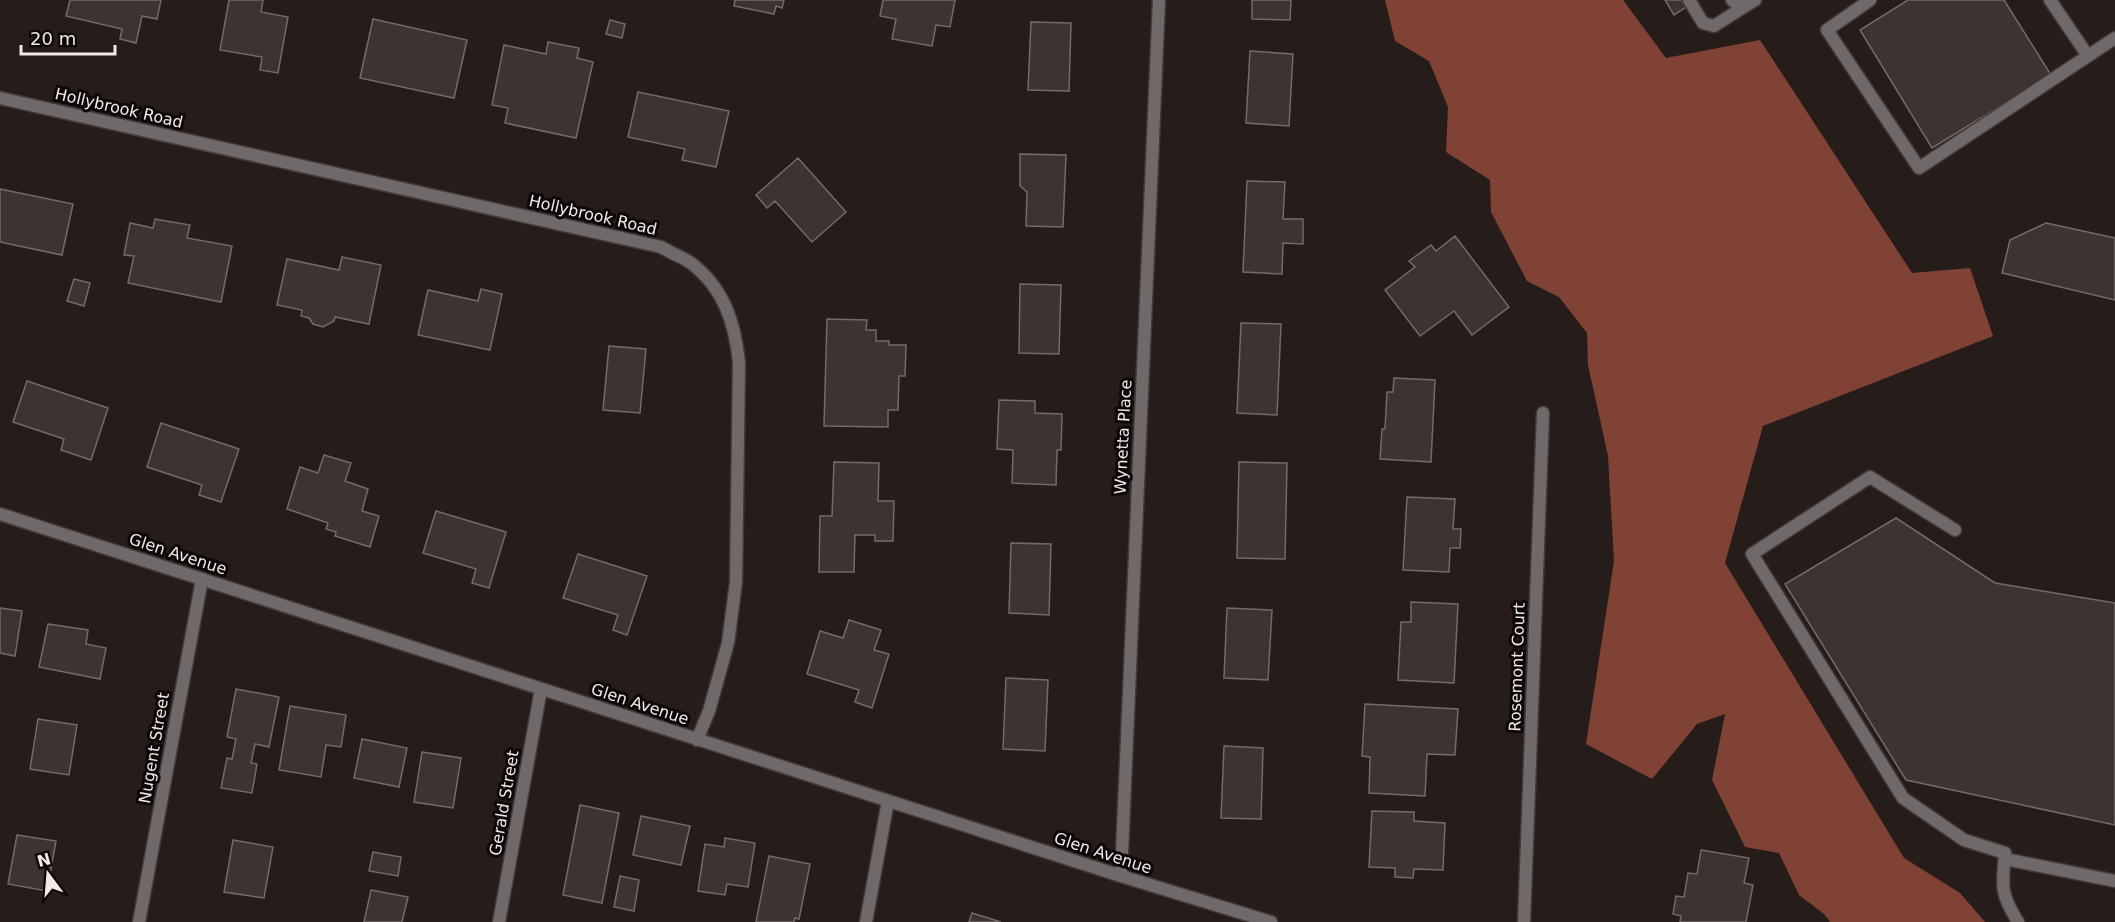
<svg xmlns="http://www.w3.org/2000/svg" width="2115" height="922" font-family="'DejaVu Sans',sans-serif">
  <style>
    .forest { fill: #7f4235 }
    .building { fill: #3d3331; stroke: #766a68; stroke-width: 1.5 }
    .lines { fill: none; stroke-linecap: round; stroke-linejoin: round }
    .lane-casing { stroke: #423a38; stroke-width: 15 }
    .street-casing { stroke: #423a38; stroke-width: 15 }
    .lane { stroke: #6f6a69; stroke-width: 12 }
    .street { stroke: #6f6a69; stroke-width: 12 }
    .labels { text-anchor: middle; dominant-baseline: central; stroke-width: 6; stroke-linejoin: round; paint-order: stroke }
    .street-label { font-size: 16px; fill: #f0e9e8; stroke: #0c0807 }
  </style>
  <rect width="100%" height="100%" fill="#261d1b"/>
  <!-- forest -->
  <path class="forest" d="M1385 0H1623L1666 58 1760 40 1912 273 1970 268 1993 336 1763 426 1725 563 1904 858 1960 893 1985 922H1830L1824 914 1799 895 1779 853 1745 847 1712 780 1725 714 1697 724 1652 779 1586 744 1614 561 1608 456 1588 365 1587 333 1559 297 1527 281 1491 212 1490 180 1446 152 1448 107 1429 61 1395 41Z"/>
  <!-- building -->
  <path class="building" d="M70 0H161L157 19 142 16 136 43 120 39 122 29 66 16Z
    M229 0H263L261 12 288 17 278 73 260 70 262 57 220 50Z
    M735 0H784L782 8 776 6 774 14 734 6Z
    M883 0H955L950 27 936 25 932 46 892 39 896 19 880 16Z
    M1252 0H1291L1290 20 1252 19Z
    M1665 0H1697L1674 15Z
    M1908 0H2004L2051 75 1932 148 1860 30Z
    M373 19 467 40 454 98 360 78Z
    M610 20 625 24 622 38 606 34Z
    M1031 22 1071 23 1069 91 1028 90Z
    M548 42 579 48 577 58 593 62 576 138 505 123 508 108 492 105 504 45 546 54Z
    M1250 51 1293 54 1289 126 1246 123Z
    M638 92 729 111 716 167 682 160 685 149 628 137Z
    M1020 154 1066 155 1063 227 1026 226 1027 192 1020 186Z
    M798 158 846 212 812 242 775 201 767 208 756 195Z
    M1247 181 1285 182 1283 219H1303V244L1283 243 1282 274 1243 272Z
    M0 189 73 204 62 255 0 242Z
    M155 219 190 225 187 238 232 246 221 302 128 283 134 256 124 255 130 223 153 228Z
    M2046 223 2115 238V300L2002 273 2010 240Z
    M1455 236 1509 307 1472 335 1454 311 1420 336 1385 290 1415 267 1409 261 1431 245 1436 251Z
    M342 257 381 265 369 324 335 317 334 321 323 327 313 324 309 318 301 316 302 310 277 305 287 259 339 270Z
    M74 279 90 283 84 306 67 301Z
    M1020 284 1061 285 1059 354 1019 353Z
    M481 289 502 294 490 350 418 335 428 290 478 301Z
    M827 319 867 320 866 330H876V341H889V345H906L905 376H899L898 410H888V427L824 426Z
    M1241 323 1281 324 1277 415 1237 413Z
    M609 346 646 349 640 413 603 410Z
    M1394 378 1435 380 1431 462 1380 459 1382 429H1385L1387 392H1393Z
    M27 381 108 408 91 460 61 450 64 439 13 422Z
    M999 400 1035 401V413L1062 414 1061 450H1057L1056 485 1012 483 1013 450 997 449Z
    M161 423 239 449 221 502 199 495 202 485 147 467Z
    M324 455 351 463 345 481 368 489 362 511 379 516 370 547 335 536 336 532 326 529 328 523 287 509 300 467 318 473Z
    M834 462 879 463 878 501H894L893 541H875V535H855L854 572H819L820 516H832Z
    M1239 462 1287 463 1285 559 1237 558Z
    M1407 497 1455 499 1453 529H1461L1460 548H1450L1449 572 1403 570Z
    M436 511 506 532 489 588 472 583 476 569 423 553Z
    M1896 518 1995 583 2115 603V825L1906 780 1785 584Z
    M1011 543 1051 544 1049 615 1009 613Z
    M578 554 647 576 627 635 613 630 618 615 563 598Z
    M1411 602 1458 604 1454 683 1398 680 1401 622H1411Z
    M0 608 22 611 15 656 0 653Z
    M1227 608 1272 610 1268 680 1224 678Z
    M849 620 881 630 874 650 889 654 872 708 855 702 859 690 807 674 820 631 843 638Z
    M48 624 88 630 86 644 106 648 100 679 39 667Z
    M1006 678 1048 680 1045 751 1003 749Z
    M236 689 279 697 269 747 255 744 251 763 257 764 252 793 221 788 227 758 232 759 236 739 227 737Z
    M1365 704 1458 709 1455 755 1427 754 1425 796 1369 793 1370 757 1362 756Z
    M290 706 346 715 341 747 326 745 321 777 279 770Z
    M38 719 77 725 69 775 30 769Z
    M362 739 407 748 399 787 354 778Z
    M1224 746 1263 748 1261 819 1221 818Z
    M422 752 461 758 453 808 414 802Z
    M580 805 619 813 602 903 563 895Z
    M1372 811 1414 812V821L1445 823 1443 870 1414 869 1413 878 1395 877V868L1369 867Z
    M641 816 690 826 681 865 633 855Z
    M17 835 56 841 47 891 8 884Z
    M725 838 755 843 748 887 727 884 725 895 698 891 705 844 724 847Z
    M233 840 273 847 264 898 224 892Z
    M1701 850 1749 858 1744 883 1753 885 1746 922H1680L1681 916 1673 914 1676 896 1684 897 1688 873 1697 874Z
    M373 852 401 857 398 876 369 871Z
    M769 856 810 864 799 919 795 918 794 922H756Z
    M620 876 639 880 634 911 614 907Z
    M371 890 408 897 402 922H364Z
    M972 913 1001 922H969Z"/>
  <g class="lines">
    <!-- lane casing -->
    <g class="lane-casing">
      <path id="lane" d="M1689 0 1703 23 1714 26 1742 8
        M1732 0 1742 8 1755 0
        M1870 0 1827 30 1919 168 2115 38
        M2050 0 2088 56
        M1955 530 1870 477 1752 554 1903 798 1964 840 2005 853C2002 886 2000 893 2018 922
        M2005 859 2115 881"/>
    </g>
    <!-- street casing -->
    <g class="street-casing">
      <path id="street" d="M0 98 661 247C671 253 682 257 691 263 724 288 735 323 739 363L736 582 728 643 709 711 697 740
        M0 514 1121 876 1271 922
        M1121 876 1159 0
        M139 922 202 579
        M499 922 541 689
        M866 922 888 801
        M1524 922 1543 413"/>
    </g>
    <!-- lane -->
    <use href="#lane" class="lane"/>
    <!-- street -->
    <use href="#street" class="street"/>
  </g>
  <g class="labels">
    <!-- street labels -->
    <g class="street-label">
      <text transform="translate(119 108) rotate(13)">Hollybrook Road</text>
      <text transform="translate(593 215) rotate(13)">Hollybrook Road</text>
      <text transform="translate(1123 437) rotate(-87)">Wynetta Place</text>
      <text transform="translate(178 554) rotate(18)">Glen Avenue</text>
      <text transform="translate(1517 667) rotate(-88)">Rosemont Court</text>
      <text transform="translate(640 704) rotate(18)">Glen Avenue</text>
      <text transform="translate(154 748) rotate(-80)">Nugent Street</text>
      <text transform="translate(504 803) rotate(-80)">Gerald Street</text>
      <text transform="translate(1103 853) rotate(18)">Glen Avenue</text>
    </g>
  </g>
  <!-- north arrow -->
  <g transform="translate(48 874) rotate(344)" stroke="#0c0807" stroke-width="4.5" paint-order="stroke">
  <path d="M0-4.5L10 22L0 15L-10 22Z" fill="#f0e9e8"/>
  <text y="-9" font-size="16" font-weight="bold" text-anchor="middle" fill="#f0e9e8">N</text>
  </g>
  <!-- scale -->
  <path d="M21 45v9h94v-9" fill="none" stroke="#f0e9e8" stroke-width="3"/>
  <text x="30" y="45" font-size="18" fill="#f0e9e8" stroke="#0c0807" stroke-width="4.5" paint-order="stroke">20 m</text>
</svg>
